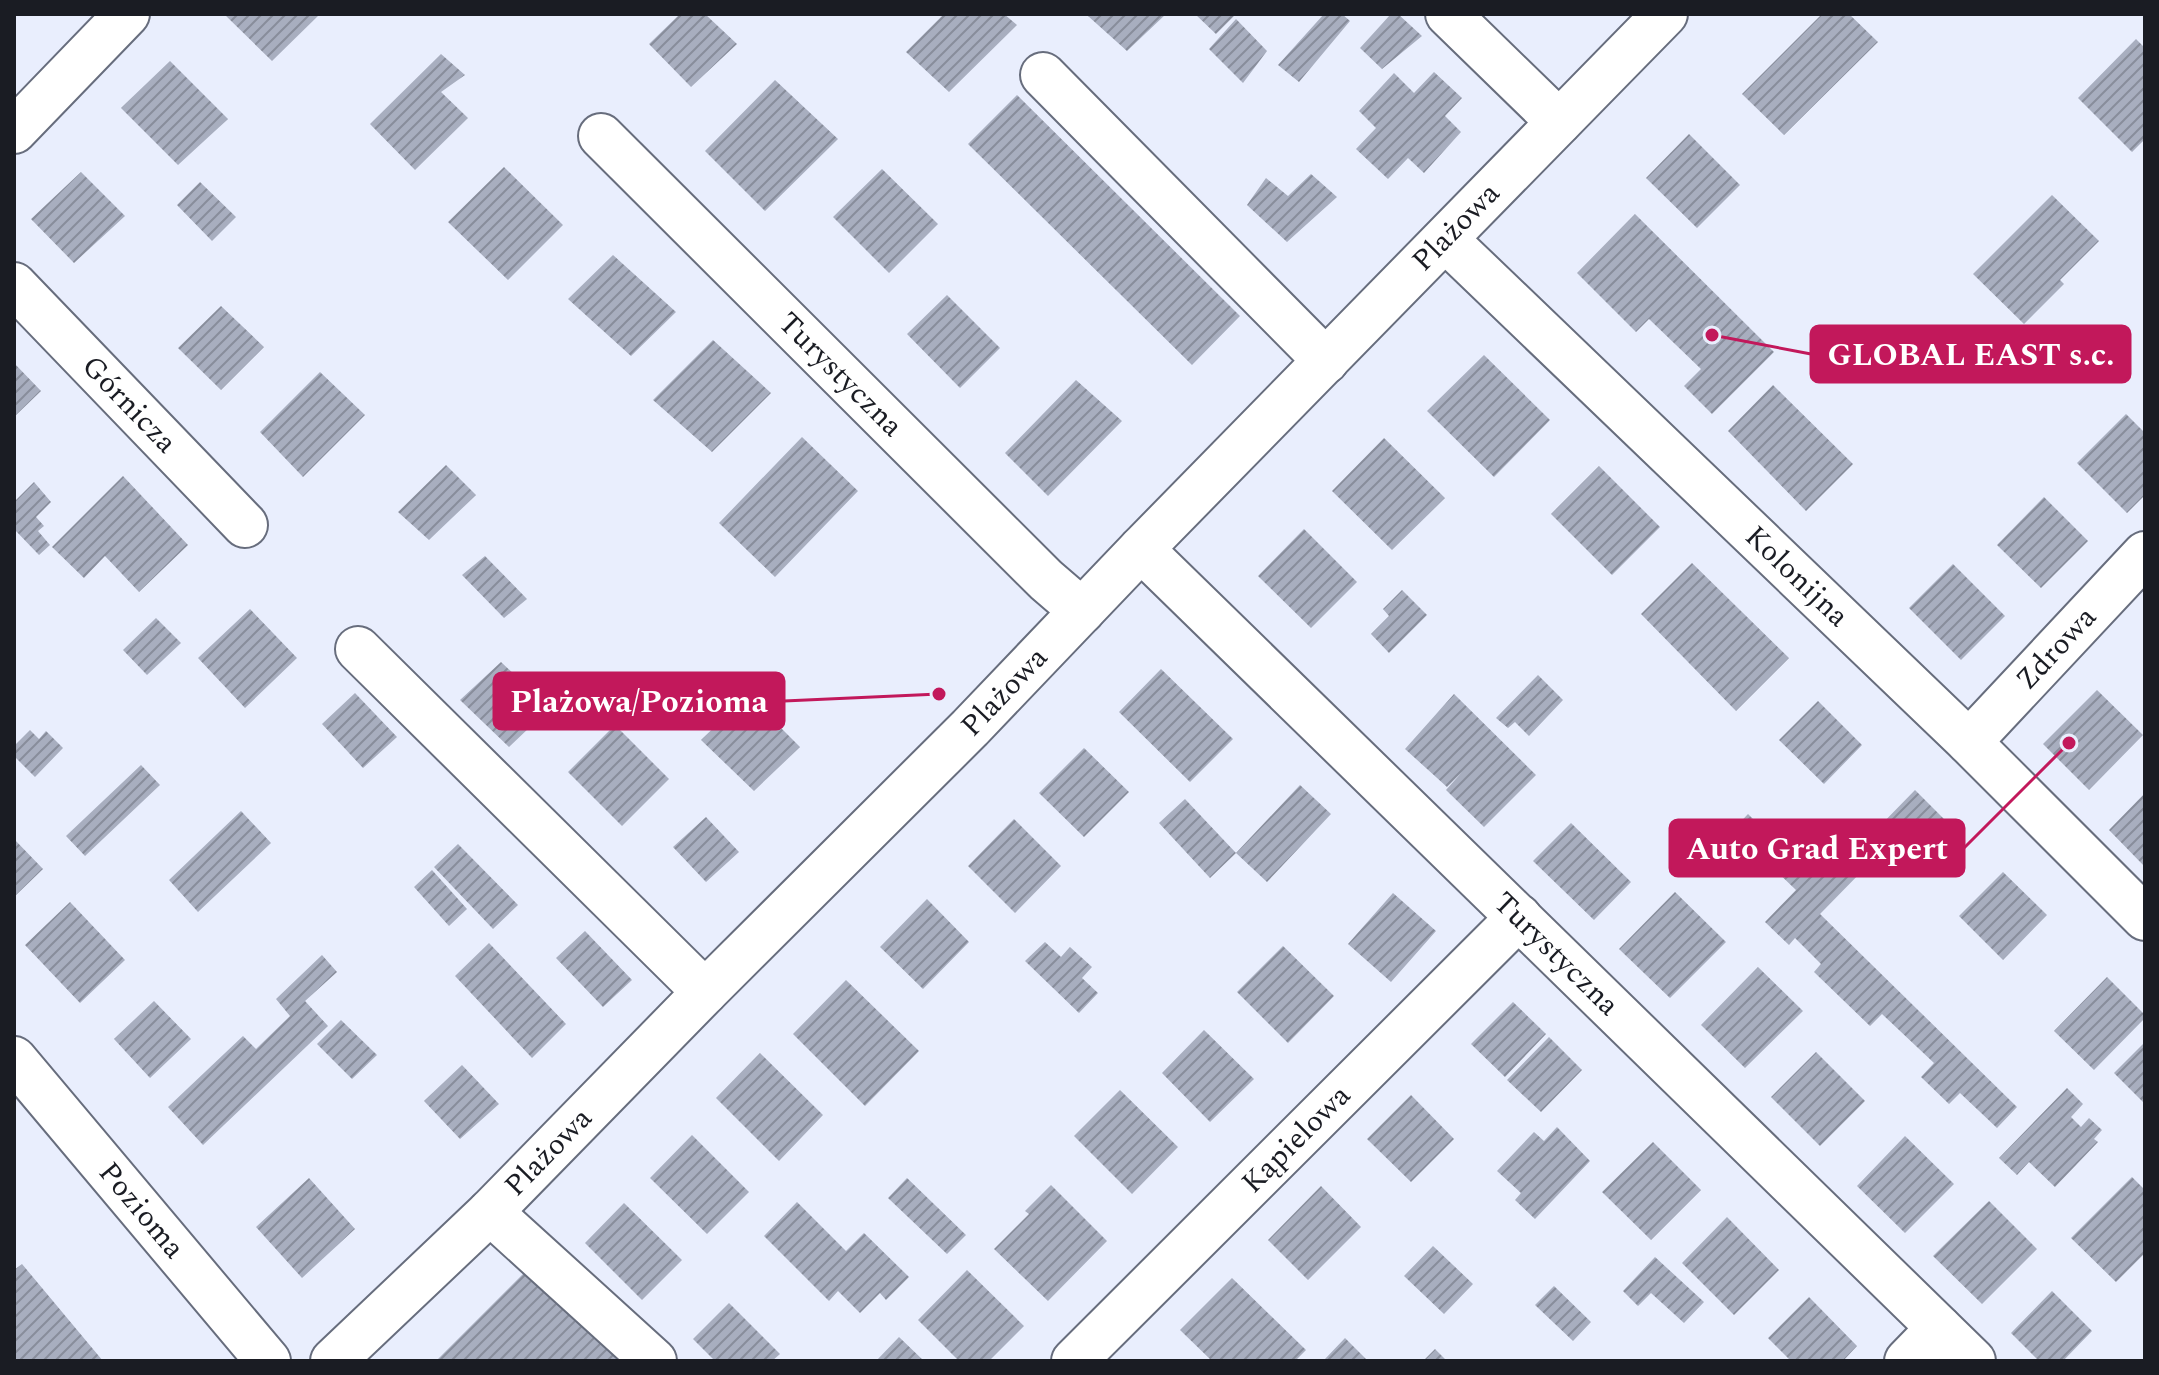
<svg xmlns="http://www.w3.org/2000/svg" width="2159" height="1375" font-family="Spectral,serif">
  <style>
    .building { fill: url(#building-hatch) }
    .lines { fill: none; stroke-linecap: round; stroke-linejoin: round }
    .minor-casing { stroke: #676d7d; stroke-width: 48 }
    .minor { stroke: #fff; stroke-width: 44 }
    .labels { text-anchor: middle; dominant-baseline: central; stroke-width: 6; stroke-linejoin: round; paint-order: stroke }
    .street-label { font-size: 30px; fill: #1a1c23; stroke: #e9eefd }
    .leader { fill: none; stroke: #c2185b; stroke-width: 3 }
    .callout-dot { fill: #c2185b; stroke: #e9eefd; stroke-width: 3 }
    .callout { fill: #c2185b; stroke: #c2185b; stroke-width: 3 }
    .callout-label { font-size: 32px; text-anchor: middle; font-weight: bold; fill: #fff }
  </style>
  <defs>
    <pattern id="building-hatch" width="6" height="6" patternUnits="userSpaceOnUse" patternTransform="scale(2)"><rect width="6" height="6" fill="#a8aebf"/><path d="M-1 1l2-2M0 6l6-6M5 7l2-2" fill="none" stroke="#888d9b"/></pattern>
  </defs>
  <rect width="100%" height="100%" fill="#e9eefd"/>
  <!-- building -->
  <path class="building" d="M224 14H320L272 61Z
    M680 14H705L737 44 691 87 649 44Z
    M944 14H1004L1017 25 949 92 906 52Z
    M1089 14H1166L1127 51 1088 16Z
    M1195 14H1236L1216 34Z
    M1324 14H1342L1350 21 1299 82 1278 65Z
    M1391 14H1398L1422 36 1382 69 1360 48Z
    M1822 14H1849L1878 42 1784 135 1742 94Z
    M1236 19 1267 51 1243 83 1209 49Z
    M2136 39 2145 48V139L2132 152 2078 98Z
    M441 54 465 75 441 92 468 118 415 170 370 124Z
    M170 61 228 119 178 165 121 108Z
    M1434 72 1462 98 1445 116 1461 132 1424 173 1408 158 1388 179 1356 149 1376 128 1359 111 1394 73 1414 93Z
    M775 80 838 139 765 211 705 151Z
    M1017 95 1240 316 1192 365 968 144Z
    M1689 134 1740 185 1697 228 1646 178Z
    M504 167 563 225 508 280 448 222Z
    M882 169 938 224 889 273 833 217Z
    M81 172 125 216 74 263 31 219Z
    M1311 174 1337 197 1287 242 1247 205 1266 178 1288 196Z
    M200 182 236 217 212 241 177 205Z
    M2052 195 2099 241 2060 280 2064 284 2024 324 1973 274Z
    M1635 214 1774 352 1712 414 1684 386 1701 369 1649 319 1636 332 1577 273Z
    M613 255 676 312 631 356 568 299Z
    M947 295 1000 348 960 388 907 334Z
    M221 306 264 347 221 390 178 348Z
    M713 340 771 393 712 452 653 400Z
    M1484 355 1550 420 1494 477 1427 411Z
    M14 363 41 391 14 417Z
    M320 372 365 415 303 477 260 432Z
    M1076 380 1122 421 1048 496 1005 453Z
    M1773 385 1853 464 1806 511 1728 431Z
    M2126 414 2145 433V495L2127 513 2077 463Z
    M802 437 858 491 775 577 719 523Z
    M1384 438 1445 498 1392 550 1332 491Z
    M446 465 476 495 429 540 398 512Z
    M1599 466 1660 527 1612 575 1551 514Z
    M123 476 188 545 139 592 105 556 84 578 52 547Z
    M34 482 51 502 36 517 44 526 38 531 50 545 39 555 14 529V502Z
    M2044 497 2088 541 2041 588 1997 545Z
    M1304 529 1357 582 1311 628 1258 576Z
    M485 556 527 599 504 618 462 575Z
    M1692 563 1789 658 1736 711 1641 614Z
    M1953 564 2005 616 1961 660 1909 608Z
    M1402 590 1427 615 1389 653 1371 634 1389 616 1383 609Z
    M250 609 297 658 245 708 198 658Z
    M156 618 181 643 147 675 123 650Z
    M501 662 550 708 509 747 460 700Z
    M1161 669 1233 739 1190 782 1119 712Z
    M1538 675 1563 700 1529 736 1515 722 1508 728 1496 718Z
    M2097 690 2143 735 2089 790 2043 744Z
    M355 693 397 737 363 768 322 724Z
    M1454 694 1536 775 1484 827 1446 790 1462 772 1447 787 1405 749Z
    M748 695 800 747 754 791 701 740Z
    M1818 701 1862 745 1824 784 1779 740Z
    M615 725 669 779 622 826 568 772Z
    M30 730 39 739 46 731 63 748 35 777 14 756V746Z
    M1084 748 1129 792 1084 837 1039 793Z
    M141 765 160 785 85 856 66 836Z
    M1300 785 1331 814 1267 882 1236 853 1210 878 1159 823 1185 799 1236 853Z
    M1915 790 1957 832 1916 874 1874 832Z
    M2145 793V867L2109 830Z
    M241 811 271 843 198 912 169 880Z
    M1748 814 1772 838 1786 824 1800 838 1818 819 1865 862 1868 865 1820 914 2017 1107 1997 1128 1960 1093 1949 1104 1921 1077 1934 1063 1882 1014 1870 1026 1814 972 1821 964 1795 938 1789 945 1765 922 1796 890 1733 830Z
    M706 817 739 852 706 882 673 847Z
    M1014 819 1061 866 1015 913 968 866Z
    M1571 823 1631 882 1594 920 1533 861Z
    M14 839 43 869 14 897Z
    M458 844 518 905 493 929 434 867Z
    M432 870 467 909 449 926 414 887Z
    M2003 872 2047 915 2003 960 1959 916Z
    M1675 892 1726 942 1670 998 1619 949Z
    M1393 893 1436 931 1391 982 1348 944Z
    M927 899 969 942 923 989 880 947Z
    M70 902 125 960 80 1003 25 945Z
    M585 931 632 980 603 1007 556 958Z
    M1045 942 1061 957 1070 947 1092 967 1082 978 1098 993 1079 1013 1025 961Z
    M489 943 566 1024 532 1058 455 976Z
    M1283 946 1334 996 1288 1043 1237 992Z
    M322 955 337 972 305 1001 328 1026 203 1145 168 1107 243 1036 256 1049 290 1016 276 999Z
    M1758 967 1803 1011 1745 1068 1701 1025Z
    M2107 977 2145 1015V1018L2094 1070 2054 1031Z
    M846 980 919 1051 865 1106 793 1034Z
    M154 1001 191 1039 150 1078 114 1039Z
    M1513 1002 1546 1034 1505 1077 1471 1044Z
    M341 1020 377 1055 352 1079 317 1044Z
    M1204 1030 1254 1079 1210 1122 1162 1073Z
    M1549 1037 1582 1070 1541 1112 1507 1080Z
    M2145 1042V1104L2114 1073Z
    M1816 1052 1865 1101 1820 1146 1771 1097Z
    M760 1053 823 1115 779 1161 716 1098Z
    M462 1065 499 1104 460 1139 424 1101Z
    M2067 1088 2083 1104 2071 1117 2081 1127 2089 1118 2102 1130 2094 1139 2098 1142 2055 1187 2029 1162 2017 1175 1999 1158Z
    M1120 1090 1178 1147 1132 1194 1074 1136Z
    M1411 1095 1454 1139 1411 1182 1367 1139Z
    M1557 1127 1590 1161 1535 1219 1515 1200 1521 1193 1497 1171 1534 1132 1544 1141Z
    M692 1135 749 1192 707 1234 650 1178Z
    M1905 1136 1954 1184 1905 1233 1857 1186Z
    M1653 1142 1701 1190 1651 1240 1602 1192Z
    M2132 1177 2145 1190V1253L2116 1282 2071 1238Z
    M309 1178 355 1229 302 1278 256 1227Z
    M907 1178 966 1235 947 1254 888 1198Z
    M1051 1185 1107 1241 1048 1301 994 1249 1029 1214 1025 1211Z
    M1321 1186 1361 1227 1308 1280 1268 1240Z
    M1989 1201 2037 1249 1982 1304 1933 1256Z
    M797 1202 846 1251 864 1233 909 1277 886 1300 880 1293 860 1313 838 1291 829 1301 764 1236Z
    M624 1203 682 1260 642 1300 585 1243Z
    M1727 1217 1779 1270 1734 1315 1682 1263Z
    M1433 1246 1473 1284 1444 1314 1404 1276Z
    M1655 1257 1704 1302 1684 1323 1651 1293 1638 1306 1623 1291Z
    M22 1264 103 1361H18L14 1356V1270Z
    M528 1269 621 1361H436Z
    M967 1270 1024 1326 989 1361H959L918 1320Z
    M1232 1278 1306 1350 1295 1361H1212L1180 1330Z
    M1554 1286 1591 1322 1573 1341 1535 1305Z
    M2052 1291 2092 1331 2063 1361H2039L2011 1333Z
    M1809 1297 1857 1346 1843 1361H1791L1768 1338Z
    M729 1303 780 1354 772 1361H715L693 1339Z
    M899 1337 924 1361H876Z
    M1345 1338 1368 1361H1327L1325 1359Z
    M1435 1349 1447 1361H1423Z"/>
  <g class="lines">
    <!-- minor casing -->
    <g class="minor-casing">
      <g id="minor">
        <path d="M1448 14 1559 122"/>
        <path d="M1043 75 1326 361"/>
        <path d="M14 131 127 14"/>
        <path id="s1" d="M601 136 1046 580 1082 611"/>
        <path id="s2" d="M1446 240 1969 742 2145 918"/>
        <path id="s3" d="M14 285 245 525"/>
        <path id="s4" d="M1141 549 1973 1361"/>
        <path d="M358 649 705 992"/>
        <path id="s5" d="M1969 742 2145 554"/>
        <path id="s6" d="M14 1059 268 1361"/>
        <path d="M490 1212 654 1361"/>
        <path id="s7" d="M333 1361 490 1212 705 992 970 728 1141 549 1665 14"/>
        <path id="s8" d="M1074 1361 1519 917"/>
        <path d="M1907 1361 1939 1328"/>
      </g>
    </g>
    <!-- minor -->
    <use href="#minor" class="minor"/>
  </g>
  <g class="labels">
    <!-- street labels -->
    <g class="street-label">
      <text stroke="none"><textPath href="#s7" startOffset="1596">Plażowa</textPath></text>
      <text stroke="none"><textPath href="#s1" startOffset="338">Turystyczna</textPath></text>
      <text stroke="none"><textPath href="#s3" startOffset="166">Górnicza</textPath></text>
      <text stroke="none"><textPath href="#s2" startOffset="486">Kolonijna</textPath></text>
      <text stroke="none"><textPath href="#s5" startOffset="128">Zdrowa</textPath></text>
      <text stroke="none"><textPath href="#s7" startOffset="948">Plażowa</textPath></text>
      <text stroke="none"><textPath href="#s4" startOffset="580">Turystyczna</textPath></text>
      <text stroke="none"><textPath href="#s8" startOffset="314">Kąpielowa</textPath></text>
      <text stroke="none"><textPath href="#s7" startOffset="300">Plażowa</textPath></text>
      <text stroke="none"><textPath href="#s6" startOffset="198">Pozioma</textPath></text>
    </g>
  </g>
  <!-- callouts -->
  <path class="leader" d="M1712 335L1811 354M939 694L784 701M2069 743L1964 848"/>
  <g class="callout-dot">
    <circle cx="1712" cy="335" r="8"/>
    <circle cx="939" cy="694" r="8"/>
    <circle cx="2069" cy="743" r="8"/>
  </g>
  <g class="callout">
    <rect x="1811" y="326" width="319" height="56" rx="8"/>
    <rect x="494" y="673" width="290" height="56" rx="8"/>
    <rect x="1670" y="820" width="294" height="56" rx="8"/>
  </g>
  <g class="callout-label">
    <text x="1971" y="365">GLOBAL EAST s.c.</text>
    <text x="639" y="712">Plażowa/Pozioma</text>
    <text x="1817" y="859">Auto Grad Expert</text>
  </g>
  <!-- border -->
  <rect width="2159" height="1375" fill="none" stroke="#1a1c23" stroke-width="32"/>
</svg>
